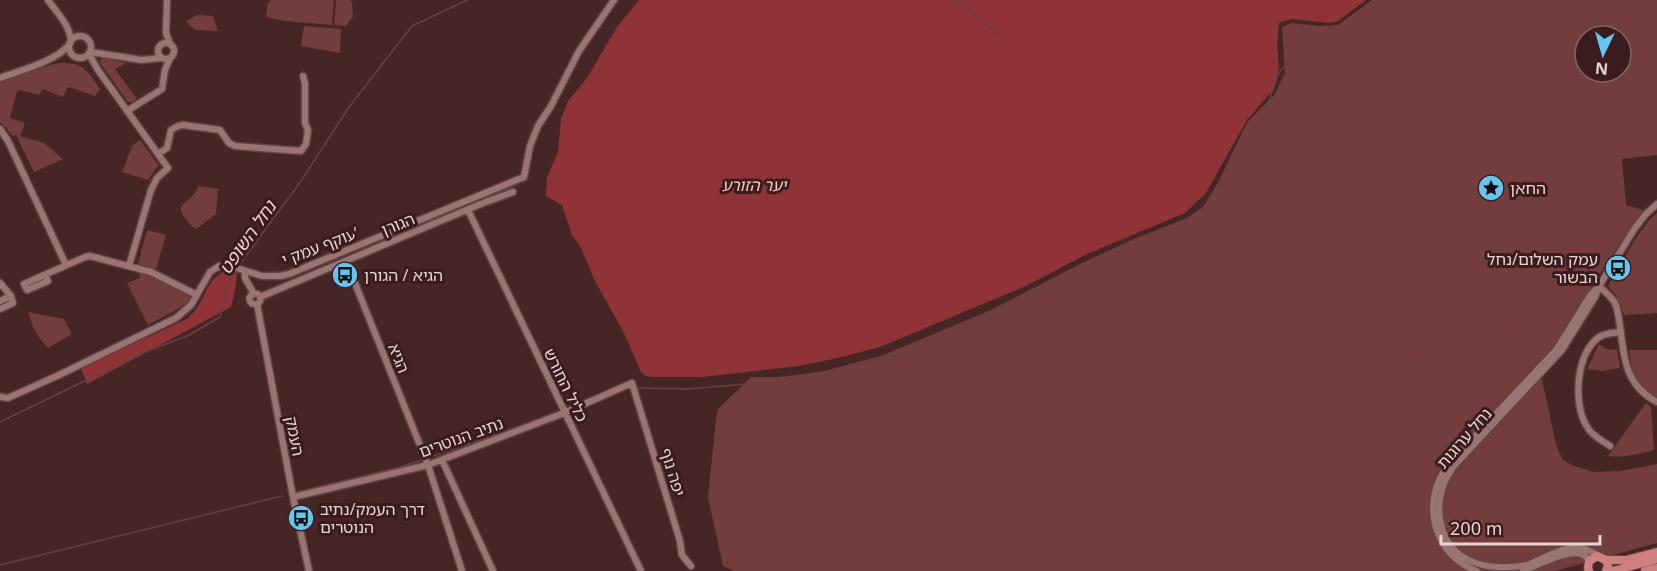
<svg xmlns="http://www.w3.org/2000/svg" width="1657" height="571" font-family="Georgia,'Noto Sans Hebrew',serif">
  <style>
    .green { fill: #733d3d; fill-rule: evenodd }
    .forest { fill: #8f3337 }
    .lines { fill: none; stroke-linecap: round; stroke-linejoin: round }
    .stream { stroke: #684144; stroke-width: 1.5 }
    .minor-casing { stroke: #604545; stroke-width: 9 }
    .major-casing { stroke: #604545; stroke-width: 10 }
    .minor { stroke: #9a7473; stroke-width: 6 }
    .major { stroke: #ce7f7e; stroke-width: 8 }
    .labels { text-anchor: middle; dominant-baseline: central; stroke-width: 6; stroke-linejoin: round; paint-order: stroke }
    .park-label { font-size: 16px; font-style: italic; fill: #fdc7c5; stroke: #3a1c1c }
    .poi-label { font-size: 16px; fill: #ead4d3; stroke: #3a1c1c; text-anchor: start }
    .street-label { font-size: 16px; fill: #ead4d3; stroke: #3a1c1c }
    .water-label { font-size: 18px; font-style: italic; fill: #eed2d1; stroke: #3a1c1c }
  </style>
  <rect width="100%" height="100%" fill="#452625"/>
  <!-- green -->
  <path class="green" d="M271 0H334L332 25 285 21 266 17 268 3Z
    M336 0H350L352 2 353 16 346 26 334 25Z
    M1372 0H1657V155L1622 159 1626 205 1643 210 1598 276 1563 334 1535 369 1542 380 1556 444 1562 459 1571 465 1594 472 1621 471 1657 464V543L1555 571H734L723 566 708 497 717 410 751 377H781L824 371 881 356 991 310 1082 263 1134 239 1187 218 1203 207 1219 181 1232 153 1248 121 1275 94 1285 73 1282 27 1292 23 1317 26 1338 25ZM1585 36H1621V72H1585Z
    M197 15 213 16 218 31 195 30 186 21Z
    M304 26 341 29 340 53 301 46Z
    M103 58 126 63 115 69 137 99 132 102H128L100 63 101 59Z
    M59 63C84 62 87 70 100 89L95 96 68 87 63 97 43 89 39 95 20 90 17 91 10 118 25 123 20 136 44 143 63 159 34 172 16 135 13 136 0 122V82L50 65Z
    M140 140 159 166 156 168 148 180 122 172 132 146Z
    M198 186 218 189 216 214 196 229C191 226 189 223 185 218 172 202 194 203 198 186Z
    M1657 213V313L1624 315 1616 295 1608 286C1619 267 1641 225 1657 213Z
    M147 230 166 235 156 269 138 264Z
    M139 273 153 277 191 297V300L187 304 148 325 127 283 140 278Z
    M28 312 64 319 72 334 48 348C37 337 32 326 28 312Z
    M1599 344 1606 349 1617 350 1620 368 1603 371 1587 369Z
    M1629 350H1657V398C1635 386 1632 373 1629 350Z
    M1646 403 1651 407 1654 450C1638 454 1624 458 1608 456Z"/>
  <!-- forest -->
  <path class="forest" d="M639 0H1366L1338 21 1330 23 1292 19 1279 23 1277 44 1279 67 1273 90 1247 120 1206 193 1185 213 1087 254 1028 285 880 347 838 358 799 366 702 377H652L646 376 641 372 623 331 596 283 581 248 572 235 562 205 546 196 547 177 558 152 561 119 568 101 587 78 617 27Z
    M225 271H232L237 273 235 291 231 307 87 384 81 368 178 323C182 321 187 319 190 316 205 303 205 280 225 271Z"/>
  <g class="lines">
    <!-- stream -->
    <path class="stream" d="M958 0 1002 38
      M1199 227 1220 213 1253 147 1279 72 1302 49 1327 41 1361 35
      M239 265 301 181 349 107 412 26 467 0
      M635 388 686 389 805 379 889 358 1088 270 1197 229 1228 228 1312 309 1379 358 1416 368 1447 363 1500 341 1524 315 1539 287
      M0 422 140 354 189 335 220 317 230 278 237 269
      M428 458 554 414
      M302 491 401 467 424 459
      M1505 564 1510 561 1575 542 1593 547 1612 546 1647 537 1657 536
      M0 565 282 496
      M1430 571 1424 541 1431 511"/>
    <!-- minor casing -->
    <g class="minor-casing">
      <path id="minor" d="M48 0C57 13 70 25 71 41
        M167 0 166 33 170 44
        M69 47a11 11 0 1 1 22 0a11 11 0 1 1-22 0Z
        M158 51a8 8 0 1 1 16 0a8 8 0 1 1-16 0Z
        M90 52 142 60 161 58
        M89 54 98 70 168 168 157 178 151 190 129 266
        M0 78C21 70 55 62 70 44
        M127 111 162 89 165 70 170 58
        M0 129 8 141 66 265
        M158 154 167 148 171 130 178 126 183 125 220 130 229 143 235 146 301 151 306 144 308 130 305 123V84L303 76
        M468 210 641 571
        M346 261 428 465 462 571
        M245 272V278L254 294
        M45 275 48 281 27 290 24 284 85 257 90 256 151 272 197 295
        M0 283 11 296
        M1599 286C1604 291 1611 296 1615 303 1618 310 1619 318 1620 326 1624 358 1625 385 1657 402
        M249.5 299a5.5 5.5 0 1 1 11 0a5.5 5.5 0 1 1-11 0Z
        M260 297 483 203 513 192
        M0 301 11 296 13 303 0 309
        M257 304 293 497 309 571
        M0 397 8 398 59 375 176 318 191 305 210 272 219 266H230L262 276H280L289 274 524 177 530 146 538 126 551 106 579 51 614 0
        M1610 446C1601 440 1591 435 1586 425 1573 402 1576 354 1599 337 1605 333 1613 333 1621 332
        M442 460 493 571
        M293 497 428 465 564 413 632 383 680 541 682 555 691 566
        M1600 556C1591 552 1585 547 1574 547 1558 549 1542 559 1527 565 1494 571 1455 566 1443 531 1435 508 1440 485 1454 466L1562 350 1595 297 1599 286 1635 228 1645 215 1657 204
        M1477 571C1439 557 1423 515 1440 478 1444 470 1450 462 1457 455L1556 350 1591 294 1596 289
        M1523 571C1537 566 1583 540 1589 562"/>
    </g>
    <!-- major casing -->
    <g class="major-casing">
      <path id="major" d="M1606 560H1626L1657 552
        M1589 571 1588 568 1589 561 1597 556 1606 560 1608 566 1606 571
        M1613 571 1657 559
        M1645 571 1657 568"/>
    </g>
    <!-- minor -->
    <use href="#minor" class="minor"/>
    <!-- major -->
    <use href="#major" class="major"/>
  </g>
  <!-- icons -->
  <defs>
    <g id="sight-disc" transform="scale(1.35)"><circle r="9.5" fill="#67c4f0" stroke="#3a1c1c"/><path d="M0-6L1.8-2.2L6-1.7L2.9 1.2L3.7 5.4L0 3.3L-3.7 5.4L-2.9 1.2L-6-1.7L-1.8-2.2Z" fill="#111"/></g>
    <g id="bus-disc" transform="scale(1.35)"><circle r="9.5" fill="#67c4f0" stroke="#3a1c1c"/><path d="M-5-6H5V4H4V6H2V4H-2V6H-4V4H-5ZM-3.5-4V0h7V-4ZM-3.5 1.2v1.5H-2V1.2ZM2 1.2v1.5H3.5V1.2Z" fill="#111"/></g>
  </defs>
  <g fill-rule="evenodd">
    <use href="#sight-disc" x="1491" y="188"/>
    <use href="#bus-disc" x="1618" y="268"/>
    <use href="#bus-disc" x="345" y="275"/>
    <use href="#bus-disc" x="301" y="518"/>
  </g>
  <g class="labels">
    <!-- park labels -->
    <g class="park-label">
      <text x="754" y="185">יער הזורע</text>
    </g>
    <!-- poi labels -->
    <g class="poi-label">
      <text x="1510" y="188">החאן</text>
      <text x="1598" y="259" text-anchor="end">עמק השלום/נחל<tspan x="1598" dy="18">הבשור</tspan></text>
      <text x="364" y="275">הגיא / הגורן</text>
      <text x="320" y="509">דרך העמק/נתיב<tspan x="320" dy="18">הנוטרים</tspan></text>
    </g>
    <!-- street labels -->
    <g class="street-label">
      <text transform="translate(398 224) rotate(-22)">הגורן</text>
      <text transform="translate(320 246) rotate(-21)">עוקף עמק י’</text>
      <text transform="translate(399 358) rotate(68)">הגיא</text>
      <text transform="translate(566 385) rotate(64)">כליל החורש</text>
      <text transform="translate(295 436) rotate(79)">העמק</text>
      <text transform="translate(461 437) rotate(-20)">נתיב הנוטרים</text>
      <text transform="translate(1464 438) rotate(-49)">נחל ערוגות</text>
      <text transform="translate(673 472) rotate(73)">יפה נוף</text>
    </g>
    <!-- water labels -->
    <g class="water-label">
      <text transform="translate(247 237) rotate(-55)">נחל השופט</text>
    </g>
  </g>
  <!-- north arrow -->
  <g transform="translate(1603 54) rotate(185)"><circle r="28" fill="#3a1c1c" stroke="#806665" stroke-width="1.5"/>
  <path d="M0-4.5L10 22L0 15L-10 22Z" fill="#67c4f0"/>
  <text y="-9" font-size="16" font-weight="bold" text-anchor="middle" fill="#ead4d3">N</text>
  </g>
  <!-- scale -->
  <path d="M1441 535v9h159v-9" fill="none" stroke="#ead4d3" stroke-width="3"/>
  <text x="1450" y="535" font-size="18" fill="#ead4d3" stroke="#3a1c1c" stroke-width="4.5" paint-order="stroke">200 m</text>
</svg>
